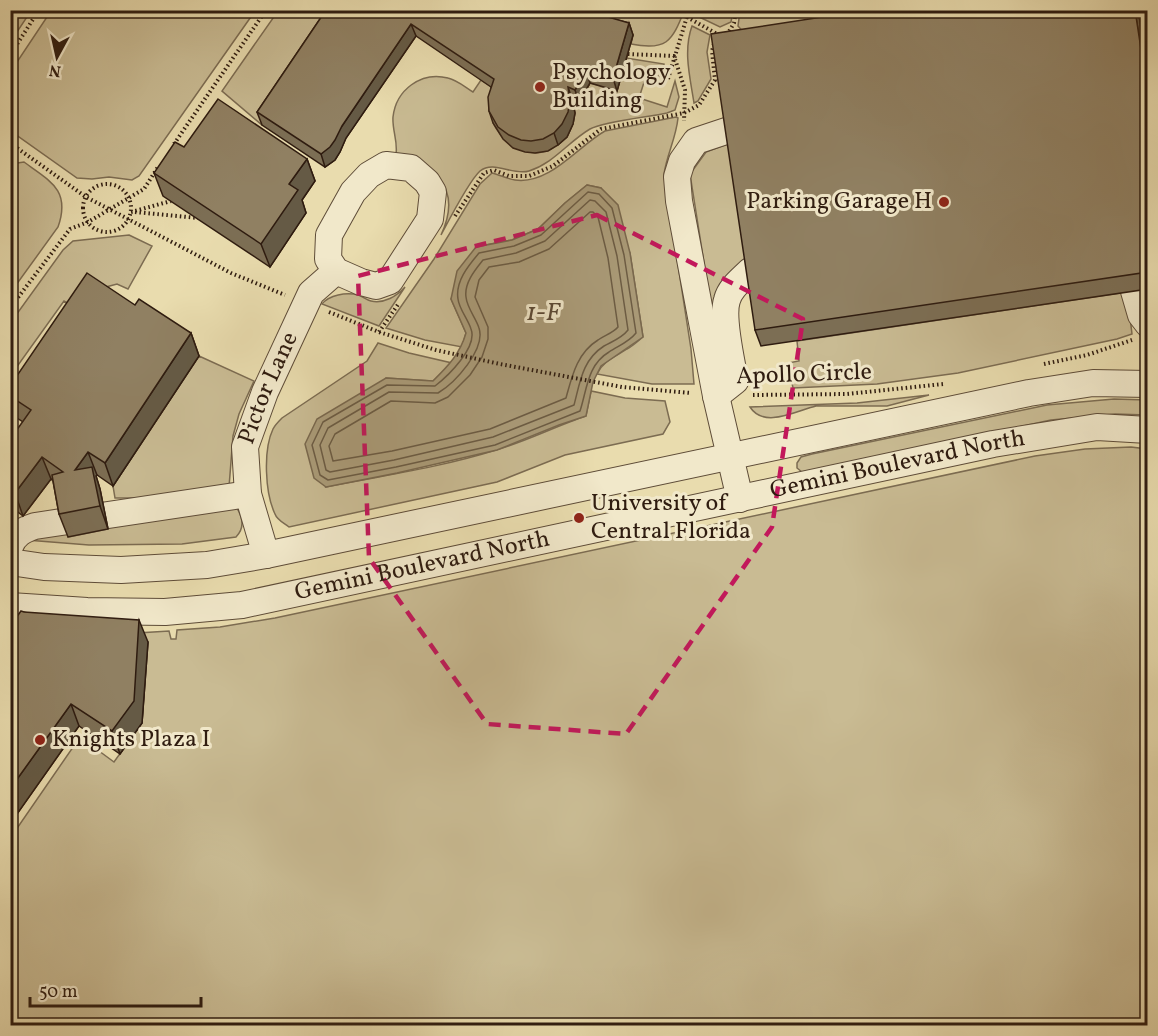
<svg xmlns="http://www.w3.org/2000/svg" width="1158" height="1036" font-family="Vollkorn,serif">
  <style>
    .green { fill: #c9bb93; stroke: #7c6c52; stroke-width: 1.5 }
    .water { fill: #aa9b78; stroke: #79684e; stroke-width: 1.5 }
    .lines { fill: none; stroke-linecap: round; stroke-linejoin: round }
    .shore { stroke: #6c5c44; stroke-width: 1.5 }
    .minor-casing { stroke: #5e4c38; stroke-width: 28 }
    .path { stroke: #2f1c10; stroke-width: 4; stroke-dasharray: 1.5 3; stroke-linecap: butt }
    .minor { stroke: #f1e8ca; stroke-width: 26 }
    .wall { fill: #7c6e54; stroke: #2f1c10; stroke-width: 1.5 }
    .shaded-wall { fill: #655a45; stroke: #2f1c10; stroke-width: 1.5 }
    .building { fill: #908062; stroke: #2f1c10; stroke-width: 1.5 }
    .marked { fill: none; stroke: #c2185b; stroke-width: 4.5; stroke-dasharray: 12 8; stroke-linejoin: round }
    .poi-dot { fill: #8f2418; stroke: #f1e8ca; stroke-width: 2 }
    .labels { text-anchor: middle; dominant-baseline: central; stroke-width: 6; stroke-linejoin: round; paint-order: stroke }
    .poi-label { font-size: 24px; fill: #2f1c10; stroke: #f1e8ca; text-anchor: start }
    .street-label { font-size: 24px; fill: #2f1c10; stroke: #f1e8ca }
    .water-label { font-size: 26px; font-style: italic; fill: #5a4834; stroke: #f1e8ca }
  </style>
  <rect width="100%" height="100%" fill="#e9dcae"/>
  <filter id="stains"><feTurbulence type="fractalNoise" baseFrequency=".00333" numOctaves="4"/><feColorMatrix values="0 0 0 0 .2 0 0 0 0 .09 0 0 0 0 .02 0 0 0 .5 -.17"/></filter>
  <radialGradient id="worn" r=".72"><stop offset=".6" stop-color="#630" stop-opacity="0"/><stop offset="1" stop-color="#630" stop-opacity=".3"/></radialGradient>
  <!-- green -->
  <path class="green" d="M11 10 31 11 11 41 10 11Z
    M335 10 262 125 222 91 278 11Z
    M578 10 684 11C672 42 666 51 631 44L633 35Z
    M51 11V10L255 11 139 176 132 180 109 177 92 179 77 178 15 134V115L11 110V71Z
    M696 11H733L731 22 720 27 695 15Z
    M740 11H893L748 37 738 26Z
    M692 26 710 35 707 52 711 79 698 101 694 103C690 77 683 51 692 26Z
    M626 58 664 64 662 77 647 73 639 98 667 107 675 81 679 97 675 110 667 113C649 117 605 121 590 129 568 142 554 163 529 171 513 176 494 160 480 171 469 181 449 220 441 235 450 216 453 195 439 178L396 154C398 141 392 130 393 117 396 90 421 71 448 78 457 80 465 87 473 92L481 80 499 92 493 123C504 145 533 163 556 146 562 142 565 133 568 126 574 116 576 111 572 99L579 102 590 83 617 90Z
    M676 117 678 118C676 138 667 154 664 174L691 349 694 384H652L597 374C604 360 615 357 627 349 633 346 638 341 643 337L630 253 601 188 587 185 565 203 538 229 512 240 476 247 451 299 466 333 462 347 425 340 386 328 434 259 480 184 492 173C500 175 508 179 515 180 550 185 578 146 605 131Z
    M730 143 749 262 719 358 690 174 706 152Z
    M24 162C50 181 71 190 58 227L11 292V164Z
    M129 235 152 246 128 289 117 284 106 287 84 312 64 301 11 375V322L63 250 73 241Z
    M405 287 379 326 322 304C329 295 346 292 358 295 362 296 366 300 371 301 384 304 397 296 405 287Z
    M1127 292 1132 334 1117 339 958 373 877 384 793 388 788 363 799 361 797 341Z
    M378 343 409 353 452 363 433 381 386 378 326 487C382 476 442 467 496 450 527 441 556 426 586 416L591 391 625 398 665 401 670 422 663 434 565 455 497 482 289 527C284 523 277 520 275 514 265 493 263 450 273 429 275 425 279 421 282 418L367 361Z
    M199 356 254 381 239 414 233 436 229 487 148 498H115L113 486Z
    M929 395 887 406H816C796 411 764 429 750 407L857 403Z
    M1114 399 1147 400V415L1115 414 1051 420 809 472H802L797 468V463L801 457 812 454 1047 405Z
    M1131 447 1147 449V1025L11 1026V837L80 737 114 762 142 723 147 643 138 633 169 631 171 639H176L177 630 220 627 275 618 1035 456 1085 449Z
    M237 508C243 518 245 528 236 537L182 544 89 545 26 540 67 533 68 537 108 529 107 526Z"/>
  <!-- water -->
  <path class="water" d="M587 185 601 188 618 205 630 253 643 337 601 366 593 382 586 416 559 425 497 450 397 473 326 487 314 478 305 444 317 419 386 378 433 381C448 366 460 354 466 333L451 299 457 271 476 247 512 240 538 229 565 203Z"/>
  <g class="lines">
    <!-- shore -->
    <path class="shore" d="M588 192 599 194 612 208 624 255 636 333C629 342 618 346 609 352 587 365 587 390 580 411L495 445 396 467 328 480 320 475 312 445 323 422 387 385 435 386C448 376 478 347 471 329 468 319 459 309 458 299 455 281 469 265 479 253L514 246 541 235Z
      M590 200 595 201 606 212 617 256 628 330C622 338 613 341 604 346 582 360 580 383 574 405L493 437 394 460 330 472 326 470 320 445 328 428 389 392 438 393C455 383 486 349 479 328 476 318 467 308 466 297 464 283 475 270 483 260L516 253 545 241Z
      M590 212H593L598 217 608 258 618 327C613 333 605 335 598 340 577 353 572 376 566 398L490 429 392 451 333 461 329 446 335 434 391 401 435 403 448 397 470 375 482 357 488 339V327L475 297 479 280 489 267 519 262 549 249Z"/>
    <!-- minor casing -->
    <g class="minor-casing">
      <g id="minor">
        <path d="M729 130 696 141 682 161 677 177 679 201 716 396 740 499"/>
        <path d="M386 165 411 168 427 182 433 192 430 219 390 281 376 286 361 282 336 271 328 259 329 235 353 192 369 175Z"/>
        <path d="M1134 291 1141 315 1148 324"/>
        <path d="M716 396 735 381C732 362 721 318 727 300 730 288 741 280 750 271"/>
        <path d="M10 546C15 534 23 530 35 526L248 494"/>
        <path id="s1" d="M266 555 248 494 245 447 265 392 311 293 336 271"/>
        <path d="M10 562 44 567 121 570 207 565 266 555 1029 393 1093 383 1148 384"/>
        <path id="s2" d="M10 606 87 611 165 612 242 605 993 444 1097 427 1148 430"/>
      </g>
    </g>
    <!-- path -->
    <path class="path" d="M687 17 717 34 716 37
      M727 35 734 23 736 10
      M628 54 674 56 685 90 684 121
      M10 55 39 10
      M668 79 689 10
      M10 122V127
      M10 143 86 197 231 273 285 295
      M174 144 266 10
      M83 208a24 24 0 1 1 48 0a24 24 0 1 1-48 0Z
      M131 212 171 201 173 202
      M135 212 198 218
      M455 216 484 173 494 170 509 176H529L553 166 601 129 684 113 699 105 715 80 712 51 714 44
      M10 308 70 229 88 222 144 189 158 167
      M329 312 379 332 436 350 500 364 622 387 691 393
      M379 332 399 303
      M1044 364 1087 355 1132 340
      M753 395 847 394 943 384"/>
    <!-- minor -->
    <use href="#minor" class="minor"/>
  </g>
  <!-- wall -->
  <path class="wall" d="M326 10 586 12 629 23 633 35 617 91 590 83 579 102 572 99 575 113 573 124 567 137 558 145 548 151 535 153 525 152 513 148 503 139 493 123 489 111 491 87 416 36 346 138 340 152 335 160 325 167 262 125 257 112Z
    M868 10H1138L1148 72V289L761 346 755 330Z
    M184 147 307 159 315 181 302 200 306 213 270 267 163 196 154 173Z
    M135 305 191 333 199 356 113 486 97 475 96 476 100 489 108 529 68 537 59 514 53 481 51 479 23 516 10 506V431L14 434 23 422 17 418 10 400V391Z
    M24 612 148 642 142 723 120 754 79 726 10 824V626Z"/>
  <!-- shaded-wall -->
  <path class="shaded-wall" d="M1135 10H1138L1148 72V95Z
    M629 23 633 35 617 91 613 78Z
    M411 24 416 36 346 138 340 152 335 160 325 167 321 154 342 126Z
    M586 71 590 83 579 102 575 90Z
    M568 87 572 99 575 113 573 124 567 137 558 145 554 133Z
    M307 159 315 181 302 200 306 213 270 267 261 244 289 184Z
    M191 333 199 356 113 486 105 463Z
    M88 452 97 475 96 476 100 489 108 529 100 506 75 470Z
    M42 457 51 479 23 516 15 493Z
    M139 620 148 642 142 723 120 754 112 731Z
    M71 704 79 726 10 824V789Z"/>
  <!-- building -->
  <path class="building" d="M326 10H584L629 23 613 78 586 71 575 90 568 87 570 101 568 112 562 124 554 133 543 139 531 141 521 140 509 135 498 127 489 111 488 97 494 79 411 24 342 126 335 140 330 147 321 154 257 112Z
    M868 10H1135L1148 95V272L755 330 711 34Z
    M218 99 307 159 289 184 298 190 261 244 154 173 175 142 184 147Z
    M87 273 135 305 139 299 191 333 105 463 88 452 75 470 92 467 100 506 59 514 52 475 63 472 42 457 15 493 10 490V431L14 434 31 410 10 396V391L14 380Z
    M21 611 24 612 139 620 134 701 112 731 71 704 10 789V640L12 638 10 636V626Z"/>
  <!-- marked area -->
  <path class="marked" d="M597 215 803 319 772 527 626 734 487 724 369 558 358 276Z"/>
  <!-- markers -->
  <g class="poi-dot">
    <circle cx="540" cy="87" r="6"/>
    <circle cx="944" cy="202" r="6"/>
    <circle cx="579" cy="518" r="6"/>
    <circle cx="40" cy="740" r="6"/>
  </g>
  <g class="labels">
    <!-- poi labels -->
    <g class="poi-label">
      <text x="552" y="73">Psychology<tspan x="552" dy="28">Building</tspan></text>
      <text x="932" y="202" text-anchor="end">Parking Garage H</text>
      <text x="591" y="504">University of<tspan x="591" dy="28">Central Florida</tspan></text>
      <text x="52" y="740">Knights Plaza I</text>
    </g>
    <!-- street labels -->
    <g class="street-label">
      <text transform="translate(804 375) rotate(-2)">Apollo Circle</text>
      <text stroke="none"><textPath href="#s1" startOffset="174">Pictor Lane</textPath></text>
      <text stroke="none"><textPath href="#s2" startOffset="903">Gemini Boulevard North</textPath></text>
      <text stroke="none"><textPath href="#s2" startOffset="417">Gemini Boulevard North</textPath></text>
    </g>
    <!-- water labels -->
    <g class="water-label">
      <text x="543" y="313">1-F</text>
    </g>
  </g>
  <!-- margin -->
  <rect width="1158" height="1036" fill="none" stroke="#e9dcae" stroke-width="36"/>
  <rect x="12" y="12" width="1134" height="1012" fill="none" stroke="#2f1c10" stroke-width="3"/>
  <rect x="18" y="18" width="1122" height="1000" fill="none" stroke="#2f1c10" stroke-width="1.5"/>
  <!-- north arrow -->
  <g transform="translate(57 57) rotate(188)" stroke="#f1e8ca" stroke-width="4.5" paint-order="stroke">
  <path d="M0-4.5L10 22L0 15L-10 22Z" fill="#2f1c10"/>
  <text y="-9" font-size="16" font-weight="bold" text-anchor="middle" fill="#2f1c10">N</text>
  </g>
  <!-- scale -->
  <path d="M30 997v9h171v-9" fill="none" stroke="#2f1c10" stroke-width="3"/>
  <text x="39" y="997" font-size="18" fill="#2f1c10" stroke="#f1e8ca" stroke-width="4.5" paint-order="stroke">50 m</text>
  <rect width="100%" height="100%" filter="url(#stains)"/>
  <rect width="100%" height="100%" fill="url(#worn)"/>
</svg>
